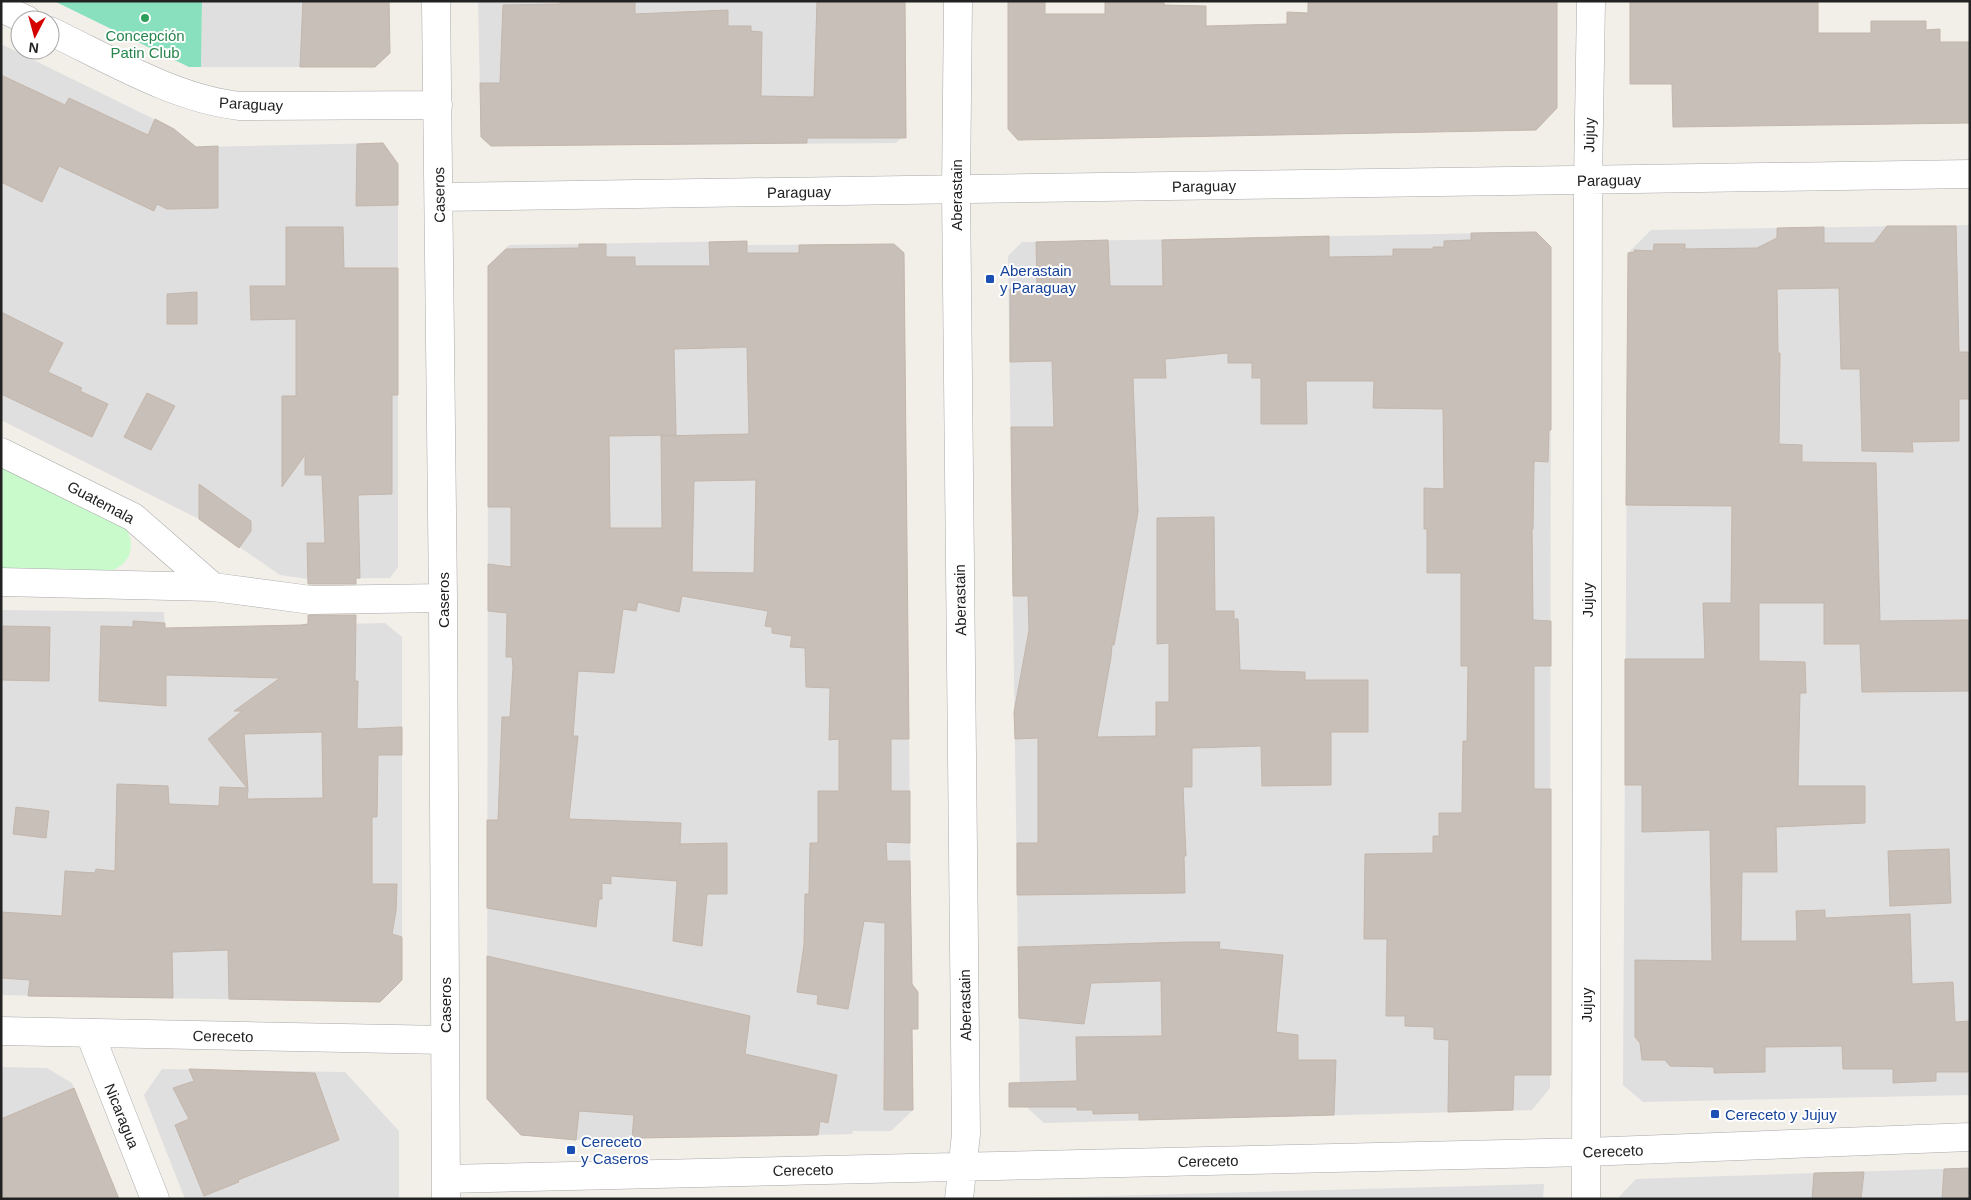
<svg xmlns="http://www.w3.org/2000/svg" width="1971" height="1200" font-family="Helvetica,sans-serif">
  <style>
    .residential { fill: #e0dfdf }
    .park { fill: #c8facc }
    .pitch { fill: #88e0be }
    .building { fill: #c7bfb8; stroke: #c4b6ab; fill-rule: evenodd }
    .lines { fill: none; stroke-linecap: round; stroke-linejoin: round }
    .street-casing { stroke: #a9a9a9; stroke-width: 29 }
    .street { stroke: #fff; stroke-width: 28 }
    .leisure-dot { fill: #2e9e5b; stroke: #fff; stroke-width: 2 }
    .transit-dot { fill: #1a4fb4; stroke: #fff; stroke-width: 2 }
    .labels { text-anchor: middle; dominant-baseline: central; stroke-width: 4; stroke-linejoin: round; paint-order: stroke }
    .leisure-label { font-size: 15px; fill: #27864d; stroke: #fff }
    .street-label { font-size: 15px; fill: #222; stroke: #fff }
    .transit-label { font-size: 15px; fill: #164399; stroke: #fff; text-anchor: start }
  </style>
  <rect width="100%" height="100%" fill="#f2efe9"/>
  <!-- residential -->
  <path class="residential" d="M202 1H389L390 53 375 67H201Z
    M478 1H905L906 133 896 143 491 146 481 137Z
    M1 44 168 126 196 147 383 143 398 164V567L390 578 308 579 280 575 199 519 1 420Z
    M1970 225V1095L1643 1102 1623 1085 1628 253 1651 230Z
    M1536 232 1551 247 1550 1088 1532 1110 1044 1123 1020 1101 1008 256 1022 242Z
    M747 241 748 245 894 244 904 253 913 1110 891 1131H853L852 1134 818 1135 576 1140 520 1135 487 1099 488 376V343L497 257 509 245Z
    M1 610 164 612 165 628 385 623 402 637V980L380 1002 1 995Z
    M1 1067 47 1068 72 1083 119 1199H1Z
    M162 1069 345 1072 399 1131V1199H185L144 1095Z
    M1970 1168V1199H1617L1636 1179Z
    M1544 1184 1543 1199H1031L1032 1198Z"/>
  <!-- park -->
  <path class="park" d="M1 466 127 530C136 548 129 565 110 571L1 569Z"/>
  <!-- pitch -->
  <path class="pitch" d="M54 1H202L201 67H189Z"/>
  <!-- building -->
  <path class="building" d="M303 1H389L390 53 375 67H300Z
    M560 1H635V14L728 10V26H751V31L762 32 761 96 814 97 817 1H905L906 138H807V143L491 146 481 137 480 83H500L503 5 560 4Z
    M1008 1H1045V14H1105V1H1164V5L1206 6V26L1287 24V12L1308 13V1H1557V108L1536 130 1018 140 1008 129Z
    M1630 1H1818V33H1871V21H1926V30L1940 29V42H1970V123L1673 127 1672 84H1630Z
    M1 75 65 105 69 98 148 135 155 119 174 129 196 147 218 146V208L167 209 157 204 154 211 59 166 42 202 1 182Z
    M383 143 398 164V205L356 206 357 144Z
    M1887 226H1956L1959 352H1970V399H1959V441L1912 442 1913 452 1862 451 1860 369H1841L1839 288 1777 289 1778 353H1780L1779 444 1802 445V462L1876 463 1880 621 1970 620V691L1862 692 1860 644H1824V603H1759V661L1805 662 1806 693H1800L1798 786H1865V823L1776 827 1777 872H1742L1741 941H1797L1796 911 1825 910V918L1910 914 1912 984 1953 982 1955 1022 1970 1021V1072H1936V1081L1893 1083V1069H1843L1842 1046 1765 1047V1072L1714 1073V1067L1670 1066 1665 1060H1642L1640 1043 1635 1037V960L1712 961 1710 830 1642 832V785H1625V659H1705L1703 603H1731L1732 506 1626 505 1628 253 1635 252 1634 250 1653 251 1654 244H1685V249L1757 248 1777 238V228L1824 227V243H1874Z
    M286 227H343L344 268H398V395H392V494L358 495 360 578H356V584H308L307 543H325L322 475H305V455L282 487V396H296V319L251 320 250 286H286Z
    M1536 232 1551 247V430H1549L1548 462 1534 461 1533 529H1532L1533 620 1551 621V666H1534V789H1551V1075H1514L1513 1110 1448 1112 1449 1040 1434 1039V1027L1405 1026V1016H1386L1387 939H1364L1365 854 1433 853V836H1439V813H1462L1463 741H1467L1468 666H1461V573H1427V529H1424V488L1444 489 1443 409 1373 408 1374 381H1306L1307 424H1261V378H1252V363H1228V353L1165 359 1166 378H1133L1138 512 1114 645H1112L1111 657 1097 737 1156 736V702H1169V643L1157 644V518L1214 517 1215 611H1234V619H1238L1240 670 1305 672V680H1368V732H1331V785L1262 786 1261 746 1192 748V787H1183L1186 856H1184L1185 893 1017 895V843H1038V738L1015 739 1014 712 1029 630 1028 596H1013L1011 427H1054L1052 361 1010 362V289L1037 288 1036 242 1108 240 1110 286H1163L1162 240 1329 236V257L1393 256V249H1433V247H1444V241L1471 240V233Z
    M747 241V253H799V245L894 244 904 253 909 739H891V791H910V843L886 842 887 861H910L912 984 918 992V1029H912L913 1110H884L885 923 864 921 848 1009 817 1004 818 995 797 992 804 945 805 894H809L810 843H818V791H839V739L829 740 830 688 806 687 805 648 790 647 792 636 772 633V627L765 626 768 611 682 596 679 612 638 602 636 611 623 609 614 673 578 671 573 736H578L569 819 681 823 680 844 727 843V894H707L702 946 673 941 677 881 611 876V884L602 883V899H599L596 927 487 908V820H498L502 717H510L513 667 512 657H506L507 613 488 611V564L511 567V507H488V266L506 249 579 248V244H606V257H635V266H710L709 242ZM747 347 749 434 661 436 662 528H610L609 436 676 435 674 349ZM756 480 754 573 692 572 694 481Z
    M197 292V324H167V294Z
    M1 312 63 343 48 372 82 388 80 391 108 404 92 437 1 394Z
    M147 393 175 406 151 450 124 437Z
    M199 484 251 521V531L239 548 199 519Z
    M308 615H356L355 681H358L357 729 402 727V755H378L377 817H372V884H397L396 911 392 934 402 937V980L380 1002 229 999 228 950 172 952 173 998 28 996 30 980 1 978V912L62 916 65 871 95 873 96 869 115 871 117 784 168 786 169 804 219 806 220 787 247 788 208 739 242 711H234L280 678 166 675V706L99 701 101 626 133 627V621L165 623V628L301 625 308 624ZM322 732 323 798 247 799 248 790 244 734Z
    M1 626 50 627 49 681 1 680Z
    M16 807 49 811 46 838 13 834Z
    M1949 849 1951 903 1890 906 1888 851Z
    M1186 942H1220L1219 949 1283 955 1276 1032 1298 1035V1060H1336L1334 1115 1139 1120V1113L1093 1114V1110H1077V1107H1009V1083L1077 1081 1076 1037 1162 1036 1161 981 1091 983 1084 1024 1019 1018 1018 947Z
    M487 956 750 1016 745 1054 837 1075 828 1123 820 1121 818 1135 632 1138 634 1115 579 1111 576 1140 521 1135 487 1099Z
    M189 1069 315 1073 339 1140 238 1180 239 1182 204 1196 175 1125 189 1119 173 1088 194 1081Z
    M74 1088 119 1199H1V1119Z
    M1970 1168V1199H1942L1944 1169Z
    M1864 1172 1861 1199H1812L1814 1173Z"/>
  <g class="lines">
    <!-- street casing -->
    <g class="street-casing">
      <path id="street" d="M436 1 443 598 446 1199
        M958 1 956 190 966 1134 959 1199
        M1 8 27 20
        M50 31C109 59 175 99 240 106L438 105
        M439 197 1970 174
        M1 452 133 517 213 587
        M1 582 213 587 311 600 443 598
        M1 1031 445 1040
        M90 1034 155 1199
        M446 1179 1586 1152 1970 1137
        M1586 1199 1588 180 1591 1"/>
    </g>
    <!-- street -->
    <use href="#street" class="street"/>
  </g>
  <!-- markers -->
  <circle class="leisure-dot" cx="145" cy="18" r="5"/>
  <g class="transit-dot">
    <rect x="985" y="274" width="10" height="10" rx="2.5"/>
    <rect x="1710" y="1109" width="10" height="10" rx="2.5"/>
    <rect x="566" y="1145" width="10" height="10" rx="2.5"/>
  </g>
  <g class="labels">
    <!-- leisure labels -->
    <g class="leisure-label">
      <text x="145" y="35">Concepción<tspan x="145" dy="17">Patin Club</tspan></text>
    </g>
    <!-- street labels -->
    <g class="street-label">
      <text transform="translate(251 104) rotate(3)">Paraguay</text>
      <text transform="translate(1589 135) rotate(-89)">Jujuy</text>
      <text transform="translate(1609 180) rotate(-1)">Paraguay</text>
      <text transform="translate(1204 186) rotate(-1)">Paraguay</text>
      <text transform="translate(799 192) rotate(-1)">Paraguay</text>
      <text transform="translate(439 195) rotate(-91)">Caseros</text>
      <text transform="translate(956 195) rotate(-90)">Aberastain</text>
      <text transform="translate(101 502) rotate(28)">Guatemala</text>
      <text transform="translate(443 600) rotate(-90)">Caseros</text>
      <text transform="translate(960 600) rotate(-91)">Aberastain</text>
      <text transform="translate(1587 600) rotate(-90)">Jujuy</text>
      <text transform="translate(445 1005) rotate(-90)">Caseros</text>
      <text transform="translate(965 1005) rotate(-91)">Aberastain</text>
      <text transform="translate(1586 1005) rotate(-90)">Jujuy</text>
      <text transform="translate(223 1036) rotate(1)">Cereceto</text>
      <text transform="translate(122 1116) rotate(68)">Nicaragua</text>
      <text transform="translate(1613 1151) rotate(-2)">Cereceto</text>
      <text transform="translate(1208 1161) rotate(-1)">Cereceto</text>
      <text transform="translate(803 1170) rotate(-1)">Cereceto</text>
    </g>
    <!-- transit labels -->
    <g class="transit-label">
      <text x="1000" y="270">Aberastain<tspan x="1000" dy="17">y Paraguay</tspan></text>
      <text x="1725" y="1114">Cereceto y Jujuy</text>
      <text x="581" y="1141">Cereceto<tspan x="581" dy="17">y Caseros</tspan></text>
    </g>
  </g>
  <!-- border -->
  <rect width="1971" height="1200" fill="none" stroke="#222222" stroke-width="5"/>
  <!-- north arrow -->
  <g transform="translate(35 35) rotate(186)"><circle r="24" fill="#ffffff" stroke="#a7a7a7"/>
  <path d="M0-4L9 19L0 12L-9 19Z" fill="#d40000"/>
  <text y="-8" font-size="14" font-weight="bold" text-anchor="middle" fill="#222222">N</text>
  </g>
</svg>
